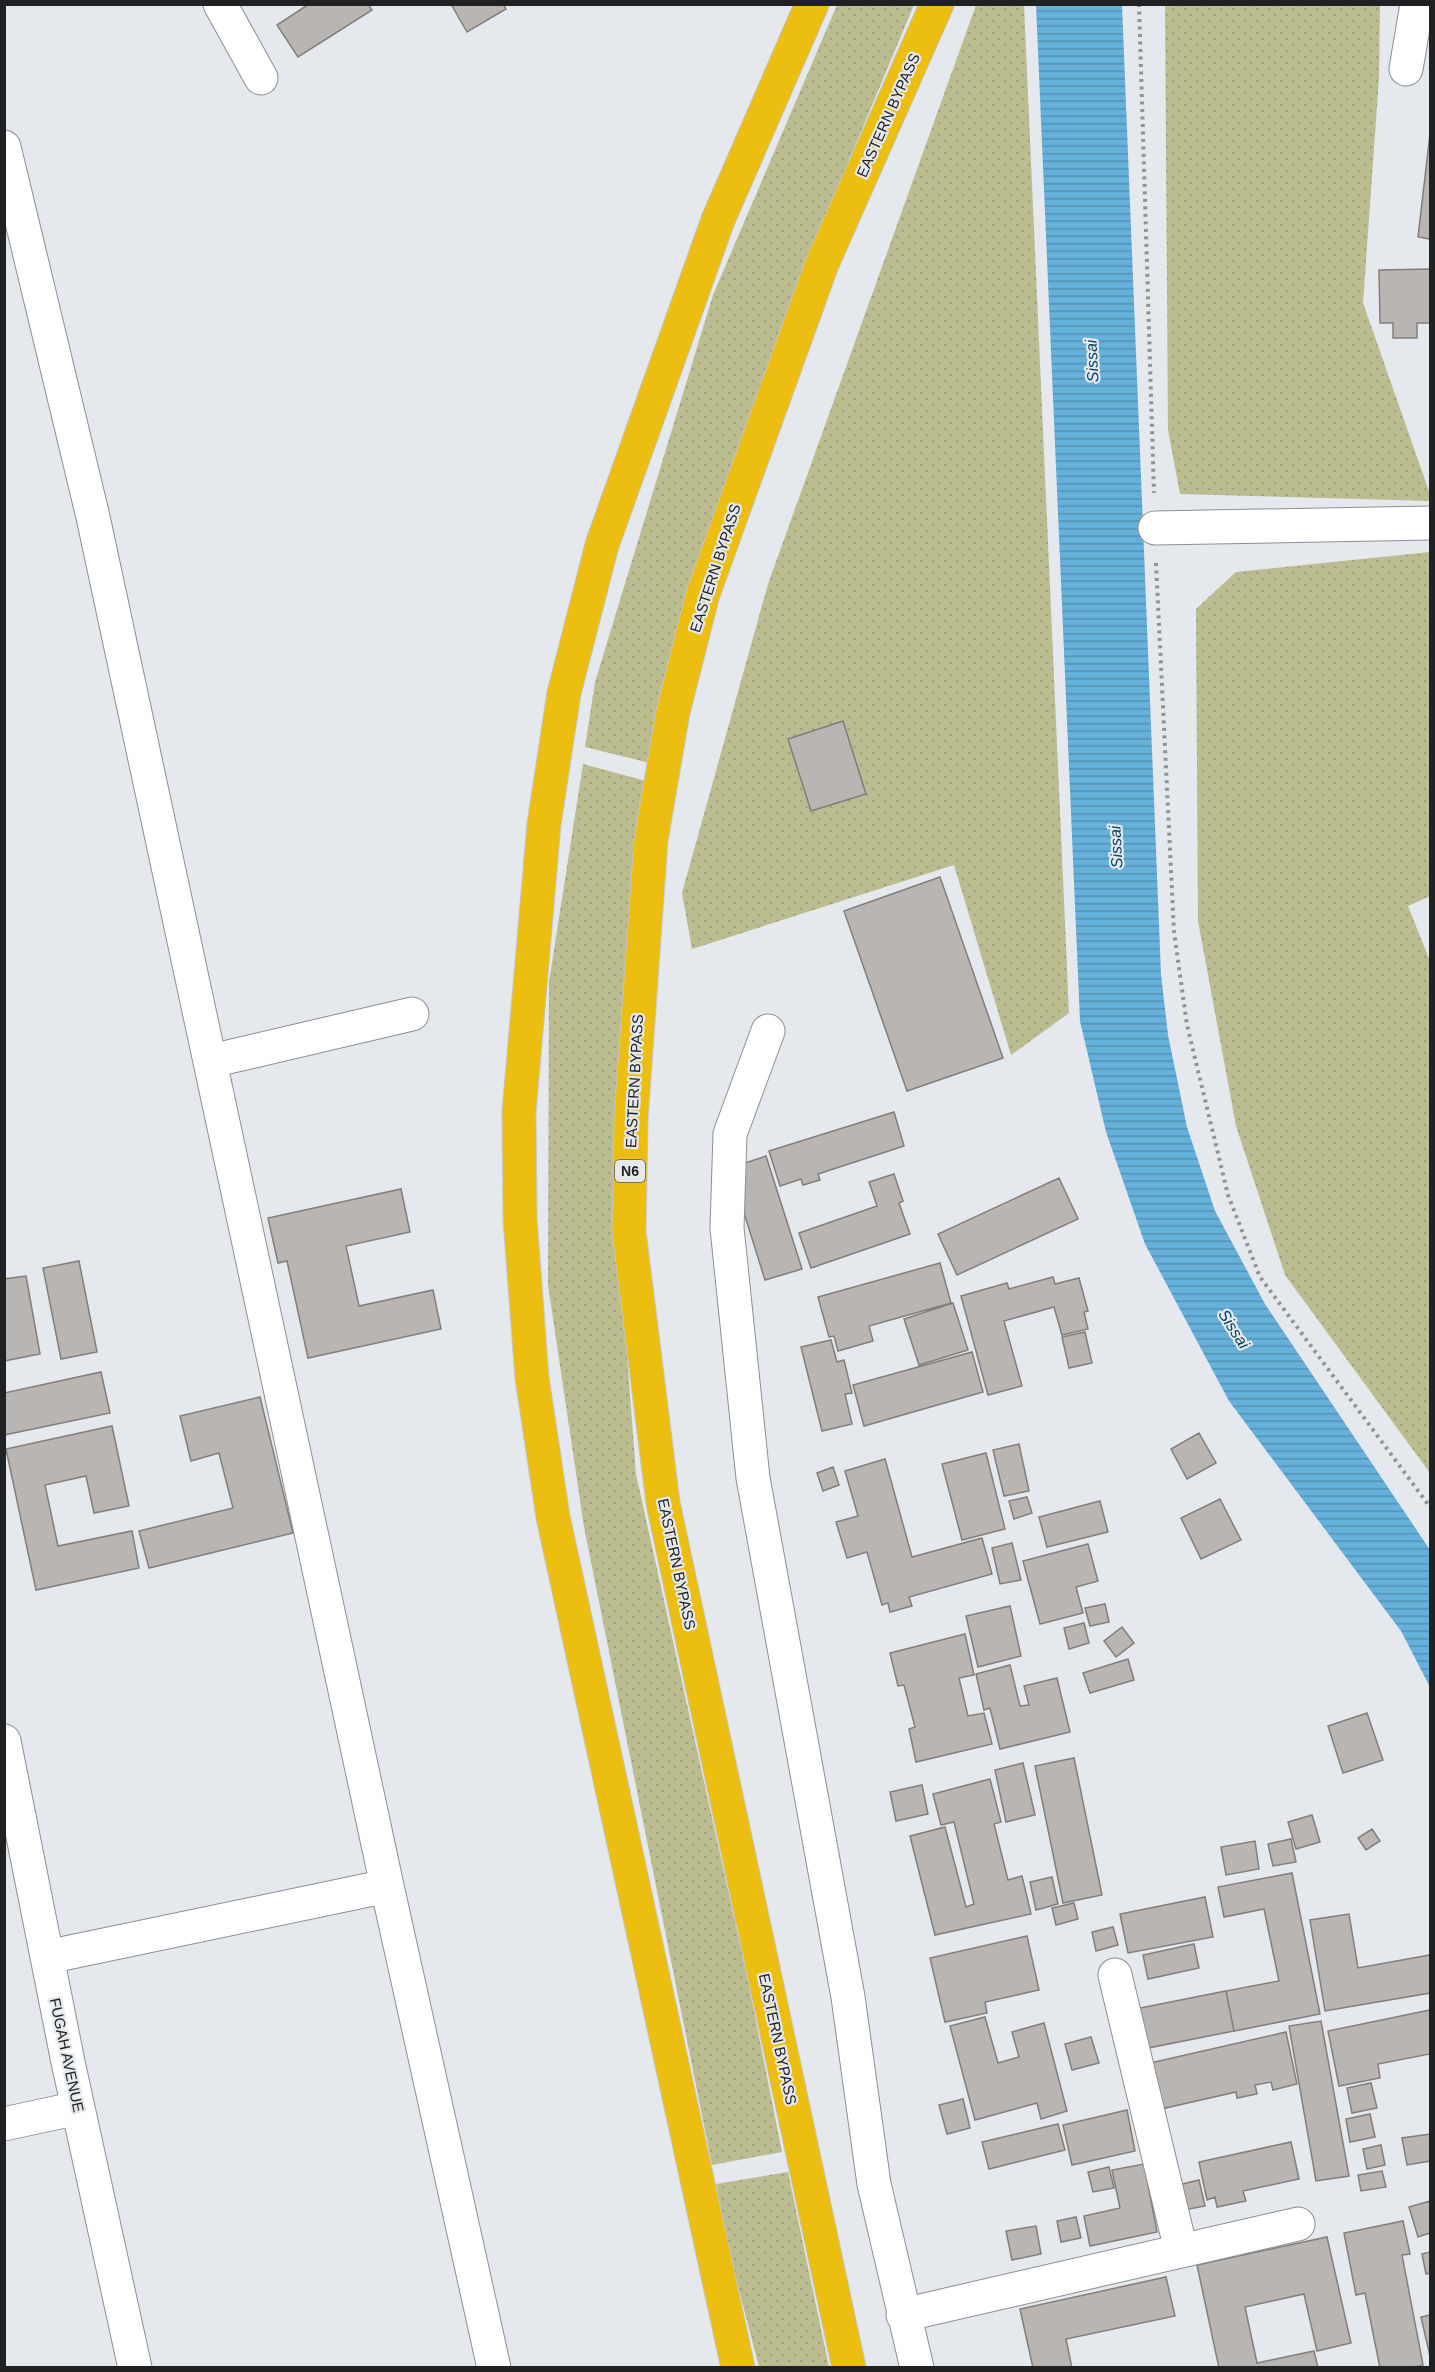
<svg xmlns="http://www.w3.org/2000/svg" width="1435" height="2372" font-family="Arial,sans-serif">
  <style>
    .grass { fill: url(#grass-dots) }
    .water { fill: url(#water-rules) }
    .building { fill: #b9b5b2; stroke: #827e7c; stroke-width: 1.5 }
    .lines { fill: none; stroke-linecap: round; stroke-linejoin: round }
    .minor-casing { stroke: #8c8f92; stroke-width: 35 }
    .highway-casing { stroke: #c5c5c6; stroke-width: 35 }
    .path { stroke: #909295; stroke-width: 4; stroke-dasharray: 3 4.5; stroke-linecap: butt }
    .minor { stroke: #fff; stroke-width: 33 }
    .highway { stroke: #ebbe10; stroke-width: 33 }
    .labels { text-anchor: middle; dominant-baseline: central; stroke-width: 4.5; stroke-linejoin: round; paint-order: stroke }
    .shield { fill: #e5e8ec; stroke: #5b5d5f; stroke-width: 1.5 }
    .shield-label { font-size: 14px; font-weight: bold; fill: #202122 }
    .street-label { font-size: 15px; fill: #202122; stroke: #e5e8ec }
    .water-label { font-size: 16px; font-style: italic; fill: #00435f; stroke: #e5e8ec }
  </style>
  <defs>
    <pattern id="grass-dots" width="8" height="8" patternUnits="userSpaceOnUse" patternTransform="scale(1.5)"><rect width="8" height="8" fill="#bbbd91"/><path d="M2 2h.1M6 6h.1" fill="none" stroke="#a0a27d" stroke-width="1.8" stroke-linecap="round"/></pattern>
    <pattern id="water-rules" width="6" height="5" patternUnits="userSpaceOnUse" patternTransform="scale(1.5)"><rect width="6" height="5" fill="#66b1dc"/><path d="M0 2.5h6" fill="none" stroke="#5490b2"/></pattern>
  </defs>
  <rect width="100%" height="100%" fill="#e5e8ec"/>
  <!-- grass -->
  <path class="grass" d="M837 5H914L839 184 749 439 662 766 585 747 595 682 713 295Z
    M976 5H1024L1069 1013 1011 1055 954 865 692 949 682 893 768 584Z
    M1165 5H1380L1379 78 1363 303 1430 494V501L1180 494 1168 430Z
    M1430 552V896L1408 906 1430 961V1473L1285 1275 1236 1126 1198 921 1196 609 1236 572Z
    M583 764 657 784 631 881 619 1248 636 1474 747 1976 782 2152 712 2165 584 1527 548 1285 549 982Z
    M788 2172 829 2367H759L733 2267 716 2184Z"/>
  <!-- water -->
  <path class="water" d="M1036 5H1122L1161 974 1168 1035 1187 1127 1215 1211 1265 1304 1430 1550V1687L1401 1631 1229 1401 1145 1244 1106 1132 1080 1021Z"/>
  <!-- building -->
  <path class="building" d="M309 4H368L372 10 298 57 277 25Z
    M451 4H503L506 9 467 32Z
    M1430 134V239L1418 237Z
    M1430 269V323H1417V338H1393V323H1380L1379 270Z
    M843 721 866 794 811 811 788 739Z
    M940 877 1003 1058 907 1091 844 911Z
    M894 1112 904 1146 818 1174 820 1180 803 1185 801 1179 780 1186 769 1151Z
    M766 1156 802 1269 765 1280 730 1168Z
    M894 1174 903 1201 899 1203 910 1234 811 1268 799 1233 877 1206 869 1182Z
    M1059 1178 1078 1219 957 1275 938 1234Z
    M401 1189 410 1232 346 1246 359 1306 433 1290 441 1329 308 1358 287 1261 278 1263 268 1218Z
    M79 1261 97 1352 61 1359 43 1268Z
    M940 1263 951 1303 869 1326 873 1341 838 1351 834 1336 829 1337 818 1297Z
    M26 1276 40 1354 4 1361V1279Z
    M1053 1277 1055 1284 1079 1278 1088 1311 1084 1312 1088 1329 1062 1335 1054 1307 1004 1321 1022 1386 988 1395 961 1296 1007 1283 1009 1289Z
    M953 1303 968 1350 919 1365 904 1319Z
    M1085 1332 1092 1363 1069 1368 1062 1337Z
    M831 1340 837 1362 844 1360 852 1393 845 1394 852 1424 822 1431 801 1347Z
    M972 1352 983 1392 864 1426 853 1385Z
    M101 1372 110 1413 4 1435V1393Z
    M260 1397 293 1533 149 1568 139 1531 233 1508 219 1453 191 1461 180 1416Z
    M112 1426 129 1506 94 1513 86 1476 45 1485 58 1546 132 1531 139 1568 36 1590 6 1449Z
    M1199 1433 1216 1463 1187 1479 1171 1449Z
    M1019 1444 1029 1491 1004 1496 993 1450Z
    M986 1453 1005 1529 962 1540 942 1464Z
    M885 1459 912 1557 982 1538 992 1574 909 1597 912 1606 890 1612 888 1603 882 1605 867 1552 847 1558 836 1522 858 1516 845 1471Z
    M833 1467 839 1485 823 1491 817 1473Z
    M1027 1497 1032 1513 1014 1519 1009 1501Z
    M1220 1499 1241 1540 1201 1559 1181 1518Z
    M1100 1501 1108 1532 1047 1547 1039 1517Z
    M1012 1543 1021 1580 1000 1584 992 1548Z
    M1088 1544 1098 1581 1076 1587 1083 1613 1040 1624 1023 1561Z
    M1105 1604 1109 1622 1090 1626 1085 1608Z
    M1010 1606 1021 1656 978 1667 966 1616Z
    M1084 1623 1089 1643 1069 1649 1064 1628Z
    M1122 1627 1134 1643 1116 1657 1104 1641Z
    M965 1634 974 1675 959 1678 968 1716 984 1713 992 1744 916 1762 909 1729 915 1727 904 1685 898 1686 890 1653Z
    M1128 1659 1134 1680 1090 1693 1083 1673Z
    M1010 1665 1020 1706 1029 1705 1024 1686 1057 1678 1070 1732 1000 1749 990 1708 984 1710 976 1674Z
    M1367 1713 1383 1760 1343 1773 1328 1726Z
    M1074 1758 1102 1895 1063 1903 1035 1766Z
    M1023 1763 1035 1815 1006 1822 995 1770Z
    M990 1779 1001 1822 994 1824 1008 1880 1022 1876 1031 1914 935 1935 910 1836 945 1827 966 1907 974 1904 954 1822 941 1825 933 1794Z
    M922 1785 928 1814 896 1821 890 1792Z
    M1312 1815 1320 1842 1296 1849 1288 1822Z
    M1372 1829 1380 1841 1366 1850 1358 1838Z
    M1291 1839 1296 1862 1273 1866 1268 1844Z
    M1255 1841 1259 1869 1226 1875 1221 1847Z
    M1292 1873 1320 2014 1234 2031 1226 1991 1279 1981 1264 1909 1224 1917 1218 1887Z
    M1052 1877 1058 1904 1036 1910 1030 1882Z
    M1205 1897 1213 1937 1128 1953 1120 1914Z
    M1074 1903 1078 1919 1056 1925 1052 1908Z
    M1349 1914 1358 1968 1430 1955V1993L1325 2011 1310 1920Z
    M1113 1927 1118 1945 1096 1951 1092 1932Z
    M1027 1936 1039 1990 985 2002 987 2013 945 2022 930 1958Z
    M1194 1944 1199 1968 1148 1979 1143 1955Z
    M1226 1991 1234 2031 1148 2048 1140 2008Z
    M1430 2010V2054L1378 2064 1380 2078 1339 2086 1328 2031Z
    M985 2017 998 2063 1019 2057 1012 2032 1044 2023 1067 2111 1041 2119 1037 2103 975 2120 950 2026Z
    M1321 2021 1349 2176 1316 2181 1289 2026Z
    M1286 2032 1297 2084 1273 2090 1271 2082 1255 2085 1257 2094 1237 2098 1236 2092 1161 2109 1150 2063Z
    M1091 2037 1099 2063 1072 2070 1065 2044Z
    M1371 2083 1377 2108 1352 2113 1347 2088Z
    M963 2099 970 2128 947 2134 939 2105Z
    M1127 2110 1135 2151 1072 2165 1063 2125Z
    M1370 2114 1375 2137 1350 2142 1346 2119Z
    M1058 2124 1065 2150 989 2169 982 2142Z
    M1430 2134V2161L1407 2165 1402 2138Z
    M1291 2142 1299 2179 1243 2191 1246 2201 1217 2207 1215 2197 1207 2200 1199 2162Z
    M1381 2145 1385 2165 1367 2169 1363 2149Z
    M1144 2164 1157 2232 1090 2246 1084 2216 1120 2208 1112 2170Z
    M1109 2167 1114 2188 1093 2192 1088 2172Z
    M1382 2171 1386 2187 1361 2191 1358 2175Z
    M1199 2180 1205 2206 1184 2210 1178 2185Z
    M1430 2201V2233L1418 2237 1409 2207Z
    M1076 2217 1081 2238 1061 2242 1057 2221Z
    M1403 2221 1410 2254 1402 2255 1423 2365 1409 2368H1380L1365 2293 1356 2295 1344 2233Z
    M1036 2226 1041 2254 1012 2260 1006 2231Z
    M1327 2237 1351 2343 1317 2351 1304 2294 1245 2307 1257 2363 1314 2351 1318 2368H1219L1197 2265Z
    M1430 2252V2273L1426 2274 1422 2254Z
    M1166 2277 1175 2316 1066 2339 1072 2368H1033L1020 2309Z
    M1430 2315V2356L1421 2317Z"/>
  <g class="lines">
    <!-- minor casing -->
    <g class="minor-casing">
      <path id="minor" d="M220 4 261 78
        M1406 69 1417 4
        M4 147 93 517 387 1886 494 2368
        M1155 528 1430 523
        M768 1031 730 1134 727 1228 753 1478 848 1997 874 2184 917 2368
        M211 1061 412 1014
        M4 1741 68 2062 135 2368
        M47 1957 387 1886
        M1115 1975 1181 2250
        M4 2124 78 2108
        M903 2315 1298 2224"/>
    </g>
    <!-- highway casing -->
    <g class="highway-casing">
      <path id="highway" d="M738 2368 553 1517 532 1378 520 1219 519 1112 544 824 564 693 602 545 718 220 812 4
        M849 2368 663 1503 629 1232 631 1119 651 840 673 712 703 594 822 264 937 4"/>
    </g>
    <!-- path -->
    <path class="path" d="M1139 4 1154 493
      M1156 563 1174 932 1187 1025 1228 1195 1260 1277 1430 1507"/>
    <!-- minor -->
    <use href="#minor" class="minor"/>
    <!-- highway -->
    <use href="#highway" class="highway"/>
  </g>
  <g class="labels">
    <!-- shield labels -->
    <rect class="shield" x="615" y="1160" width="30" height="22" rx="4.5"/>
    <g class="shield-label">
      <text x="630" y="1171">N6</text>
    </g>
    <!-- street labels -->
    <g class="street-label">
      <text transform="translate(888 115) rotate(-66)">EASTERN BYPASS</text>
      <text transform="translate(715 568) rotate(-72)">EASTERN BYPASS</text>
      <text transform="translate(634 1081) rotate(-87)">EASTERN BYPASS</text>
      <text transform="translate(677 1564) rotate(78)">EASTERN BYPASS</text>
      <text transform="translate(778 2039) rotate(78)">EASTERN BYPASS</text>
      <text transform="translate(67 2055) rotate(78)">FUGAH AVENUE</text>
    </g>
    <!-- water labels -->
    <g class="water-label">
      <text transform="translate(1092 361) rotate(-93)">Sissai</text>
      <text transform="translate(1116 847) rotate(-93)">Sissai</text>
      <text transform="translate(1234 1329) rotate(57)">Sissai</text>
    </g>
  </g>
  <!-- border -->
  <rect width="1435" height="2372" fill="none" stroke="#202122" stroke-width="12"/>
</svg>
